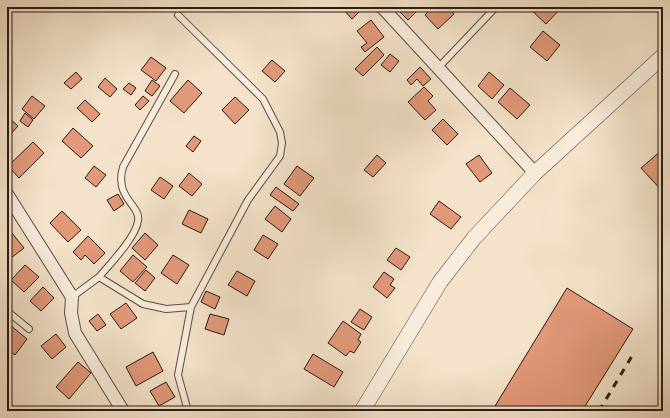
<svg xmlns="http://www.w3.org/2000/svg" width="670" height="418" font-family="Alegreya,serif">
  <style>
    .building { fill: #e29979; stroke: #281a14 }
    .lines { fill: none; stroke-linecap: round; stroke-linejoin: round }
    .service-casing { stroke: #5b4c42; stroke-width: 8 }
    .minor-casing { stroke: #5b4c42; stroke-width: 14 }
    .tertiary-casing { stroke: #5b4c42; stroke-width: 16 }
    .service { stroke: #f8eddd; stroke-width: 6 }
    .minor { stroke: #f8eddd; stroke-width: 12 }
    .tertiary { stroke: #f8eddd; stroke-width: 15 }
    .rail { stroke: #281a14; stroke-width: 3; stroke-dasharray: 7 7; stroke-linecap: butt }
  </style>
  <rect width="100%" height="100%" fill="#f4e3ca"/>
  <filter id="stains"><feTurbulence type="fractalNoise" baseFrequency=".005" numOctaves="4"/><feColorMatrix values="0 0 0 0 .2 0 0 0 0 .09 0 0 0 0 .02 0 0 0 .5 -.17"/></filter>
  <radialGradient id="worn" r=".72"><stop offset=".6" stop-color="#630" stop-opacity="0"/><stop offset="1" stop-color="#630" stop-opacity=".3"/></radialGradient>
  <!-- building -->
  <path class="building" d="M341 7H360L362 9 352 19Z
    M395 7H421L408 20Z
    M433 7H448L454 14 438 29 425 15Z
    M528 7H560L561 8 546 24Z
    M371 20 384 37 365 52 361 47 367 43 357 31Z
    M543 31 560 45 547 61 530 47Z
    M377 47 384 55 363 76 355 69Z
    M390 54 399 61 390 72 381 65Z
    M151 57 166 68 156 81 141 70Z
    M272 60 285 71 275 82 262 71Z
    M420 67 431 79 423 86 417 79 411 85 407 80Z
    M76 72 82 79 71 89 64 83Z
    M489 72 504 85 492 99 478 86Z
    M105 78 117 89 110 97 98 87Z
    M152 80 160 86 152 96 145 91Z
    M188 80 202 93 184 113 170 101Z
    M129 83 136 88 131 95 123 89Z
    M424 87 433 96 428 101 436 110 425 120 408 102Z
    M510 88 530 105 517 119 498 102Z
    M32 96 45 106 34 119 22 109Z
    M143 96 149 101 140 110 135 105Z
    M235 97 249 110 235 124 222 110Z
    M85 100 100 114 92 122 77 108Z
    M25 113 33 120 28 127 20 121Z
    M9 118 18 126 9 136 7 135V120Z
    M443 119 458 134 447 145 432 130Z
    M73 128 93 146 81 158 62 141Z
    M194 136 201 141 193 152 186 146Z
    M33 142 44 153 19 178 8 166Z
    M663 149V192L641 168Z
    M377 155 386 163 373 177 364 170Z
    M479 155 492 173 480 182 466 164Z
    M94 166 106 175 96 187 85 178Z
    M297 166 314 178 300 196 284 184Z
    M189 173 202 184 192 196 179 186Z
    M160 177 173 186 164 199 151 190Z
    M276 187 299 204 293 211 270 195Z
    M118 194 124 204 114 211 107 200Z
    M439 201 461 217 451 229 430 214Z
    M275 206 291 219 282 232 265 219Z
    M189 210 208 219 201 233 182 224Z
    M62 211 81 230 68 242 50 223Z
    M7 227 24 248 11 258 7 254Z
    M145 233 158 245 145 260 132 248Z
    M263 235 278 244 268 259 254 250Z
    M88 236 105 253 94 264 85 255 81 260 73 252Z
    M396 248 410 257 401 270 387 260Z
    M133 255 147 267 133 282 120 271Z
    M173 255 189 265 177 284 161 273Z
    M25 265 39 277 24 292 11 280Z
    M146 270 155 278 145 291 135 283Z
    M237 271 255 281 247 296 228 285Z
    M384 272 394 279 390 285 395 288 387 298 373 287Z
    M43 287 54 298 41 311 30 301Z
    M567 288 633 329 582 411H492Z
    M206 291 220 297 215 309 201 302Z
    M126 303 137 318 121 329 110 314Z
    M360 309 372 317 364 330 351 322Z
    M98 314 106 325 97 331 89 321Z
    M210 314 229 319 224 335 205 329Z
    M343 321 361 334 358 340 361 342 354 353 350 351 346 356 328 343Z
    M10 325 27 339 15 355 7 349V330Z
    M56 334 66 347 52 359 41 346Z
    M153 352 163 371 136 386 126 367Z
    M313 354 343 372 334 387 304 369Z
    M78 362 91 373 69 399 56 387Z
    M166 382 175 397 159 406 150 391Z"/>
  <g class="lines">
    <!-- service casing -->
    <g class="service-casing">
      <path id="service" d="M178 15 263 99 280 132 282 143 280 156 248 200 191 307
        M438 68 496 7
        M99 277C110 264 136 237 138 221 141 205 114 198 123 167L175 74
        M72 297 99 277 143 304 166 309 191 307 178 375 188 411
        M7 311 29 329"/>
    </g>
    <!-- minor casing -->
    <g class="minor-casing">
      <path id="minor" d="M382 7 535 173
        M7 194 72 297 71 313 75 333 123 411"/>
    </g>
    <!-- tertiary casing -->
    <g class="tertiary-casing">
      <path id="tertiary" d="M362 411 440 282 474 238 535 173 663 56"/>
    </g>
    <!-- service -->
    <use href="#service" class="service"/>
    <!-- minor -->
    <use href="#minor" class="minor"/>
    <!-- tertiary -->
    <use href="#tertiary" class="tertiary"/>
    <!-- rail -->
    <path class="rail" d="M599 411 632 356"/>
  </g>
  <!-- margin -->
  <rect width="670" height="418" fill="none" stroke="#f4e3ca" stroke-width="24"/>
  <rect x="8" y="8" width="654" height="402" fill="none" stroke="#281a14" stroke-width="2"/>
  <rect x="12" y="12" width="646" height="394" fill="none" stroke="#281a14"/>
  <rect width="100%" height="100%" filter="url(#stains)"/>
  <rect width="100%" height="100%" fill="url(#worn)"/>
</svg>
